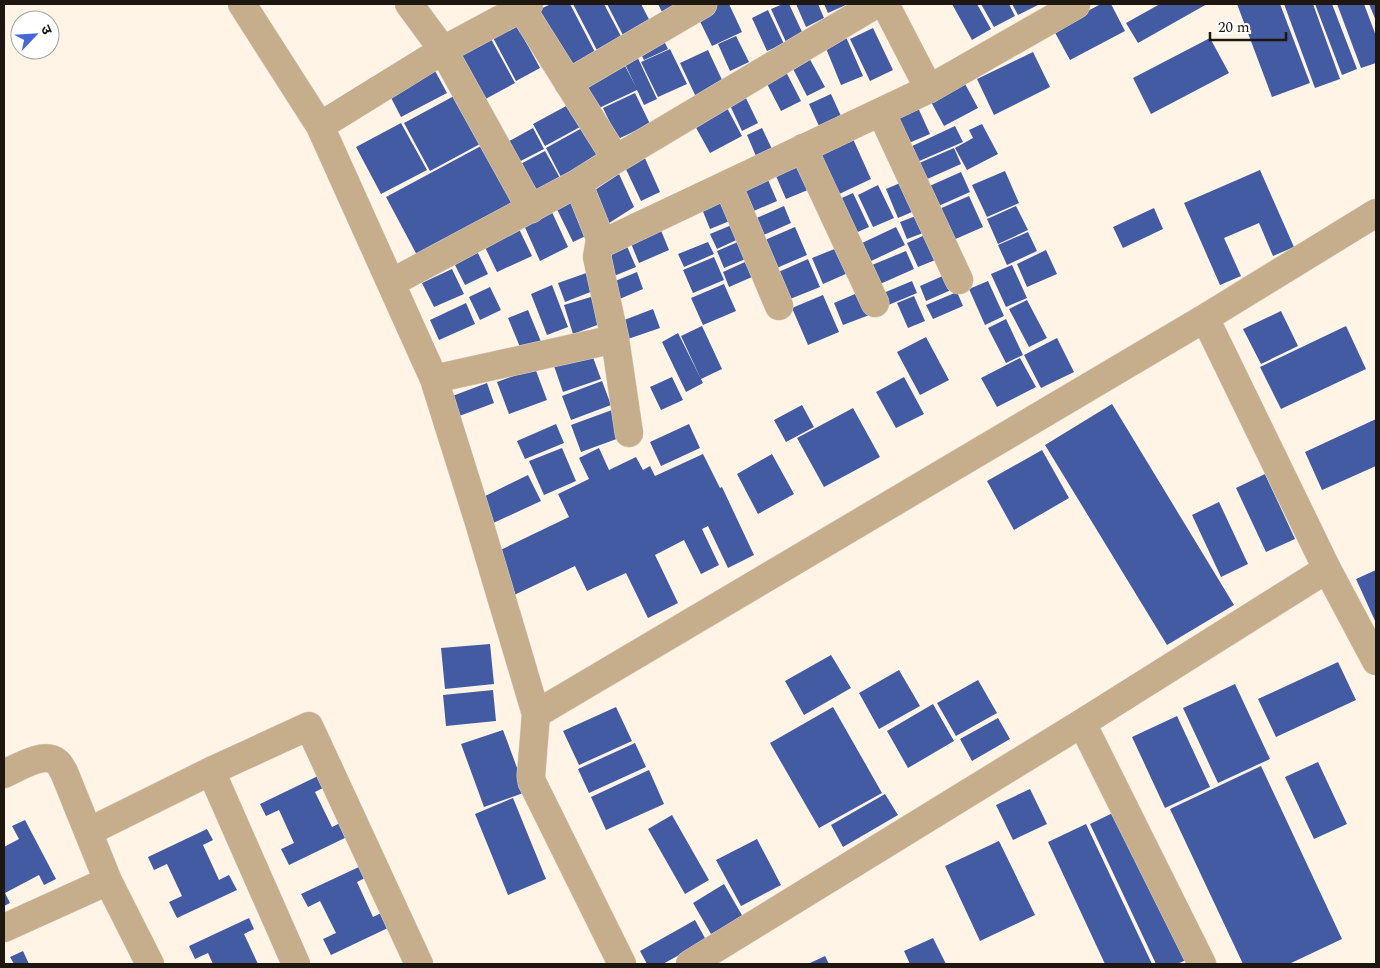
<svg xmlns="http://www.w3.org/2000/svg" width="1380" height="968" font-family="Spectral,'Noto Sans Devanagari',serif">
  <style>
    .building { fill: #435ba3 }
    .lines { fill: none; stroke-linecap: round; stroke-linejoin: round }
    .minor-casing { stroke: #dbd1c4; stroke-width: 29 }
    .minor { stroke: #c6ad8c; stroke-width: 28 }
  </style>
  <rect width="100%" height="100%" fill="#fff4e6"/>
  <!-- building -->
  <path class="building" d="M551 4H570L597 56 563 73 532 13Z
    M573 4H604L624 42 599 54Z
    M607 4H641L653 27 626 41Z
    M658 4H698L666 20Z
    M710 4H729L742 32 712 46 695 11Z
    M783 4H789L803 34 786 42 771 9Z
    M796 4H818L824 18 806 27Z
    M824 4H848L828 13Z
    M952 4H977L991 29 972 40Z
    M981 4H1009L1015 16 994 27Z
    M1012 4H1040L1018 15Z
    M1101 4H1111L1125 31 1070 60 1053 29Z
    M1160 4H1207L1138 43 1126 23Z
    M1237 4H1280L1310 83 1272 97Z
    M1284 4H1313L1340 79 1315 88Z
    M1315 4H1332L1357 69 1342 75Z
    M1337 4H1364L1376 36V63L1361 68Z
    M1369 4H1376V21Z
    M768 10 784 44 767 51 752 18Z
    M514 20 540 68 516 81 490 32Z
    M873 28 893 70 870 81 850 39Z
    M736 36 749 62 730 71 718 44Z
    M662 37 668 49 644 60 638 48Z
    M846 37 863 76 841 85 825 46Z
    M1210 38 1229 73 1151 114 1133 78Z
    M491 39 515 83 480 102 456 58Z
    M670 49 687 84 658 97 641 62Z
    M708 50 724 84 696 97 680 63Z
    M1033 52 1050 87 994 115 977 79Z
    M636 54 657 99 644 105 637 90 597 109 583 81 623 62 636 87 623 60Z
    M807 54 825 87 807 96 790 63Z
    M433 67 447 93 401 117 388 92Z
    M784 68 801 101 781 111 764 78Z
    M964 82 978 108 944 126 930 100Z
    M635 93 650 124 618 139 603 108Z
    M744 94 758 123 742 131 728 101Z
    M831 94 841 116 819 126 809 104Z
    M454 96 480 144 430 171 404 123Z
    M915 101 930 134 909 143 894 110Z
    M568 105 580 127 545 146 533 124Z
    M726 106 742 136 710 153 694 124Z
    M401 123 427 170 381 194 356 147Z
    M982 124 998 154 967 170 955 148 973 138 969 130Z
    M955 126 963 142 917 162 910 147Z
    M533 128 544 149 511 166 500 146Z
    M582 128 598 157 561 177 546 148Z
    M762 128 772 149 756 156 747 135Z
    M853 139 871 179 835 196 816 156Z
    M481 146 514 206 418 257 386 197Z
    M954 148 961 164 925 180 917 164Z
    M545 151 560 178 527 196 513 168Z
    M644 156 660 192 641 201 624 165Z
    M806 164 815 187 786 199 776 176Z
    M1260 170 1294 247 1273 256 1259 223 1224 238 1241 276 1220 285 1184 203Z
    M1005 171 1019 203 987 217 972 185Z
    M961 172 970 192 934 208 925 188Z
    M619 174 634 207 603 227 589 194Z
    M768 180 777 201 749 213 740 192Z
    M907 180 919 209 898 218 886 189Z
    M878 185 894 218 873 227 858 195Z
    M576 193 594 232 573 242 554 203Z
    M853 193 869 227 851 235 835 201Z
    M969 196 983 227 951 241 937 210Z
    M728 198 737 218 710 229 702 209Z
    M784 206 791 223 759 237 752 220Z
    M1016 206 1028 230 998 244 987 219Z
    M1154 208 1163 229 1123 248 1113 227Z
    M551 210 568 247 540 261 523 223Z
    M924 213 931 230 907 239 900 222Z
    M739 222 745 236 717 249 710 234Z
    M795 227 807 255 772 270 760 242Z
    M896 227 905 245 869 262 860 244Z
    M660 228 669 250 639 263 630 241Z
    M519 229 532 256 497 272 484 245Z
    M934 231 945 256 918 267 907 243Z
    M1028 232 1037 251 1007 265 998 245Z
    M740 241 748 258 724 268 717 251Z
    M708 242 714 254 684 267 678 254Z
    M626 244 636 267 609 278 599 256Z
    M847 244 857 269 823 284 812 258Z
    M1046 250 1057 274 1027 287 1017 264Z
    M477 251 488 274 465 285 453 261Z
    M906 251 914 269 880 284 872 265Z
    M714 257 724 280 693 293 683 270Z
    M808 259 820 287 785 301 774 274Z
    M745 262 752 277 729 287 723 272Z
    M1012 265 1027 298 1006 307 991 274Z
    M452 269 464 294 434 307 422 283Z
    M592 271 598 289 565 302 558 283Z
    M637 272 643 289 615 301 608 284Z
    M945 275 951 290 926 301 920 286Z
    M912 281 917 293 886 306 881 294Z
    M988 281 1004 316 985 325 969 289Z
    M724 284 736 311 703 325 691 298Z
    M552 285 568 327 547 335 531 294Z
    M490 287 501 310 480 320 469 297Z
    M862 291 872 314 843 325 834 303Z
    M957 292 963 306 933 319 926 305Z
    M601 294 608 321 573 334 564 305Z
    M823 295 839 332 808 345 792 308Z
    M914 296 925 321 908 328 897 303Z
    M1027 300 1047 338 1029 347 1009 309Z
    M466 303 475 324 439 340 430 320Z
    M653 309 660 328 625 340 619 322Z
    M528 310 542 344 522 352 508 318Z
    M1281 311 1298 346 1261 364 1243 329Z
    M1006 319 1023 355 1006 363 988 328Z
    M702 326 722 369 701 379 681 336Z
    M1346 326 1366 369 1281 409 1260 367Z
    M678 333 703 383 686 392 662 342Z
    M926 337 949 380 920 395 897 352Z
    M1057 338 1074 372 1041 388 1024 355Z
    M591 352 601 379 563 392 554 366Z
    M1020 358 1036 387 997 407 981 378Z
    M535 368 547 400 509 414 497 382Z
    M672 377 683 400 661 410 650 387Z
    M904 377 924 414 896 428 876 392Z
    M602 381 611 405 571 420 562 396Z
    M487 383 494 403 454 418 447 398Z
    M1112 404 1234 605 1167 645 1045 445Z
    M802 405 814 427 786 442 774 420Z
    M853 408 880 457 824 487 797 438Z
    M612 410 622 437 581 452 571 425Z
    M1376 419V466L1322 490 1305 452Z
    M556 424 564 443 525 459 517 441Z
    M689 424 700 448 661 466 650 442Z
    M562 448 576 481 544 495 529 461Z
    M599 448 609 470 636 457 643 470 650 466 655 476 703 454 720 488 722 487 754 555 728 568 708 526 702 529 719 565 701 574 684 540 655 555 678 603 648 618 626 573 587 591 575 566 510 597 490 555 569 517 558 494 589 479 579 458Z
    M1042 450 1069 498 1014 530 987 481Z
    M772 454 794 494 758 514 737 474Z
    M1265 474 1295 539 1266 552 1236 488Z
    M528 475 541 501 491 524 479 499Z
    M1219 502 1248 564 1221 577 1192 515Z
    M1376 570V623L1356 579Z
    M490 644 494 684 445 689 441 648Z
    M831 655 851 688 804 715 785 681Z
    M1338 662 1356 700 1276 737 1258 699Z
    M899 670 920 706 879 729 859 693Z
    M978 680 997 713 956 736 937 703Z
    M1235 684 1270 759 1218 783 1183 708Z
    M493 690 496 721 446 726 443 695Z
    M933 704 954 741 908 768 887 731Z
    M616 707 632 741 579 765 563 731Z
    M833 707 882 793 819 828 770 743Z
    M1177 716 1210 787 1165 808 1132 737Z
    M998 718 1010 739 972 761 960 739Z
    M503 730 526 792 484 807 461 744Z
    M635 743 646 767 589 793 578 769Z
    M1318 762 1347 824 1314 839 1285 777Z
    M1261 766 1342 939 1289 964H1243L1170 809Z
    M649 770 664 804 606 830 591 797Z
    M320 775 325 787 315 792 332 827 342 822 349 836 289 865 281 849 294 843 279 810 266 816 260 804Z
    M1030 789 1047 824 1013 840 996 805Z
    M885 794 898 815 843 847 831 825Z
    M513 798 546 879 508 895 475 814Z
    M1123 808 1193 957 1177 964H1156L1090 824Z
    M672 815 709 880 685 894 648 829Z
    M25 820 56 879 44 885 39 875 5 893 10 903 4 906V847L19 839 12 826Z
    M1086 824 1152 964H1105L1048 842Z
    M207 829 213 840 203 845 219 880 229 875 237 890 177 918 169 902 182 896 167 864 154 870 148 857Z
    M757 839 781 885 741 906 716 860Z
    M999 841 1035 915 980 941 945 866Z
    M361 866 367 877 357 882 373 917 383 912 390 927 331 955 323 939 336 933 320 901 308 907 301 894Z
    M724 884 743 917 711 934 693 903Z
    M249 918 254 929 244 934 258 964H213L208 953 195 959 189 946Z
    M695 920 706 940 663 964H647L640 951Z
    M933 938 946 964H910L904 951Z
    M23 951 29 964H14L10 957Z
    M825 956 829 964H808Z"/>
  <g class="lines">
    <!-- minor casing -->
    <g class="minor-casing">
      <path id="minor" d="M242 4 320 126 434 379 478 519 536 714 531 776 532 782 622 964
        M409 4 443 50 531 209
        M519 4 616 159
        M885 4 929 89
        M568 83 703 4
        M881 112 959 280
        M320 126 443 50 529 4
        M803 148 875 303
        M578 183 600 238 599 245
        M728 185 779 306
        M391 283 578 183 616 159 876 4
        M1205 318 1327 569 1376 661
        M615 339 597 257 599 245 929 89 1076 5
        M434 379 615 339 629 433
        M536 714 1205 318 1376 213
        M1082 723 1202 964
        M211 771 296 964
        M4 774C17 768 44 751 57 762 60 764 62 769 64 772L108 881 150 964
        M88 832 211 771 309 726 419 964
        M4 928 108 881
        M690 964 1082 723 1327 569"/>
    </g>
    <!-- minor -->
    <use href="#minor" class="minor"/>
  </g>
  <!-- border -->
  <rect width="1380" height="968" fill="none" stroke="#1e170f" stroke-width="10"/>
  <!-- north arrow -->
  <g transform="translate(35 35) rotate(65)"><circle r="24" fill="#ffffff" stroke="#a5a29f"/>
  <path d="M0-4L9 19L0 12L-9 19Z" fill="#4667da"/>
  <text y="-8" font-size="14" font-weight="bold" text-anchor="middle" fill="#1e170f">उ</text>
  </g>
  <!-- scale -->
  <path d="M1210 32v8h76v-8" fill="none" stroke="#1e170f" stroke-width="2.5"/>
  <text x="1218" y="32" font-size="15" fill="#1e170f" stroke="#ffffff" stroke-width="4" paint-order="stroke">20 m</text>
</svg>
